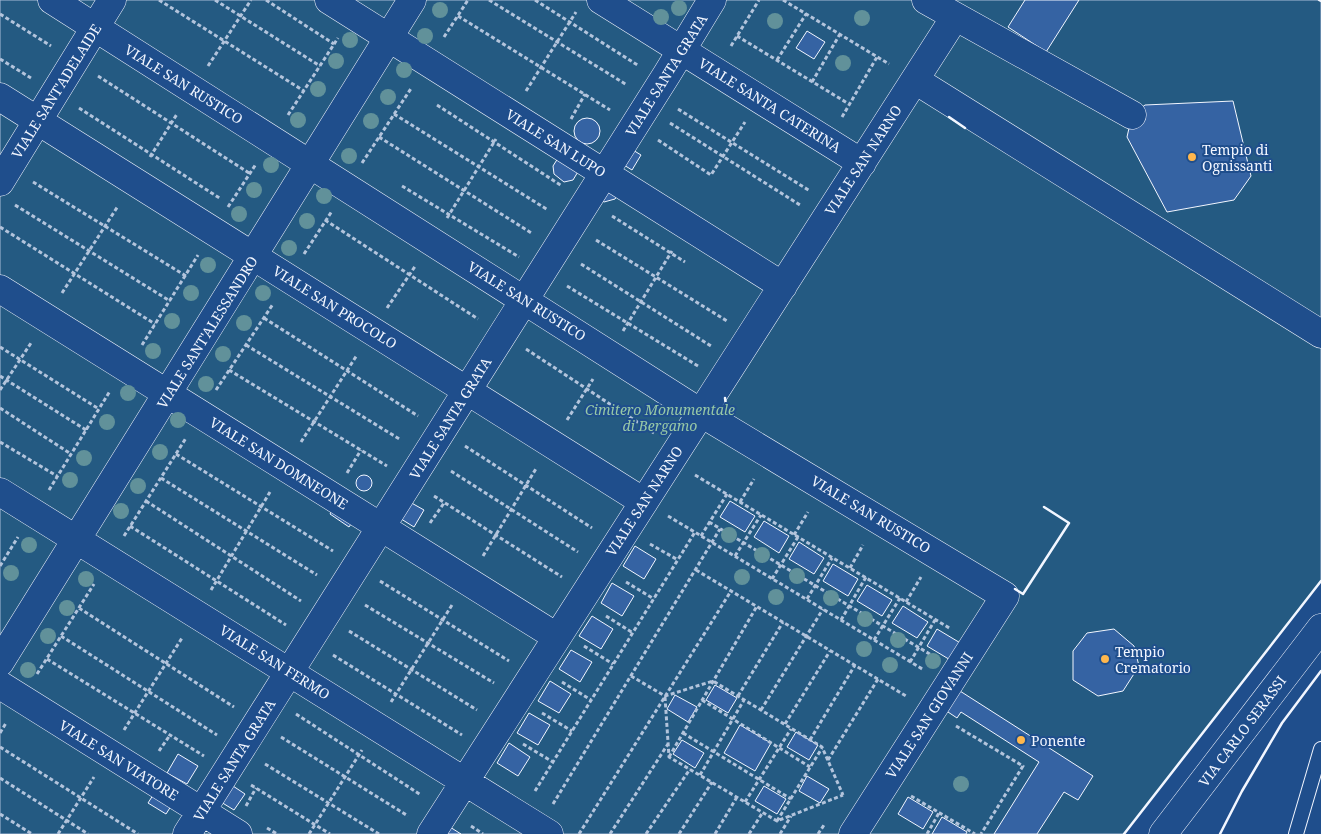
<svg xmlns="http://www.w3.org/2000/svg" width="1321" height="834" font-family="'Noto Serif',serif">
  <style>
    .green { fill: #245a82; stroke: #a8bbd7 }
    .building { fill: #3563a3; stroke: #f2f6ff }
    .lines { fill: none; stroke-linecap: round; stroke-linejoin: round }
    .lane-casing { stroke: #f2f6ff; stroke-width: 16 }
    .street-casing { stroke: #f2f6ff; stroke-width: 29 }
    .secondary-casing { stroke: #f2f6ff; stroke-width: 29 }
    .path { stroke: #b3c4dc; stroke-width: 3; stroke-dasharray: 4 2.5; stroke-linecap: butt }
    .lane { stroke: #1f4e8c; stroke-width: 14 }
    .street { stroke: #1f4e8c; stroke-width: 28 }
    .secondary { stroke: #1f4e8c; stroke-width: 28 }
    .wall { stroke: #f2f6ff; stroke-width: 2.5 }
    .tree { fill: #61919a }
    .poi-dot { fill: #ffb74d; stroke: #1f4e8c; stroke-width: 2 }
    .labels { text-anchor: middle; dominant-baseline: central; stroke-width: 4; stroke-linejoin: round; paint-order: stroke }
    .street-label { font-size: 14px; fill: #f2f6ff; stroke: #1f4e8c }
    .poi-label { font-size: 14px; fill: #f2f6ff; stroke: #1f4e8c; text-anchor: start }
    .park-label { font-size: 14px; font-style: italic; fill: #97c8a6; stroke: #1f4e8c }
  </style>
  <rect width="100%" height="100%" fill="#1f4e8c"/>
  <!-- green -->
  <path class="green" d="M0 0H1319L1321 1V581L1124 834H0Z"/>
  <!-- building -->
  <path class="building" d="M1025 0H1079L1046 52 1008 27Z
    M807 31 825 42 814 59 796 48Z
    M1233 101 1251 176 1234 200 1167 212 1127 137 1132 115 1145 105Z
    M574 131a13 13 0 1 1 26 0a13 13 0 1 1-26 0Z
    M628 147 641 155 632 170 619 162Z
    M558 158 579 170 573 180 564 182 554 174 553 166Z
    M599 188 617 196 615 199 604 202 601 200Z
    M356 483a8 8 0 1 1 16 0a8 8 0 1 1-16 0Z
    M408 501 424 510 414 527 398 517Z
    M730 501 755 516 745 532 720 517Z
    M335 505 355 518 349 527 330 514Z
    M764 521 789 536 779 553 754 537Z
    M799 542 824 558 814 574 789 559Z
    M635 546 656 559 644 579 623 566Z
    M833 564 858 579 848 596 823 581Z
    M612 583 634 596 622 616 601 603Z
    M867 585 892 600 882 616 857 601Z
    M903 606 928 622 917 638 892 623Z
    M592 616 613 629 601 649 579 636Z
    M937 629 962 644 952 661 927 646Z
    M1114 629 1134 646 1139 666 1123 691 1098 696 1073 680V651L1087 633Z
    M571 650 592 662 580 682 559 669Z
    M550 681 571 694 559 713 538 701Z
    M949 684 1093 776 1078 800 1064 792 1037 834H994L1039 762 961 712 957 718 936 704Z
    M715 685 737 698 728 713 706 700Z
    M675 695 697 707 688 722 667 709Z
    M529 713 550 725 538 745 517 733Z
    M740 725 771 743 755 771 724 753Z
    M796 732 818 745 809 760 787 747Z
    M682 740 704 753 695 768 673 754Z
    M509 743 530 757 518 776 497 763Z
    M178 754 198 766 187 784 167 773Z
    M807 776 829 789 820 803 799 791Z
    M227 782 245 794 234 810 216 799Z
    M764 786 786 799 777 814 755 801Z
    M155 792 173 803 166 814 148 803Z
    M908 797 933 812 923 829 898 814Z
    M942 817 967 832 966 834H932Z
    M442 822 461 834H435Z"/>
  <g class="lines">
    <!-- lane casing -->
    <g class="lane-casing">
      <path id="lane" d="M1296 834 1321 749"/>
    </g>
    <!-- street casing -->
    <g class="street-casing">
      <path id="street" d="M52 0 701 413 1005 596 853 834
        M329 0 783 286
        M601 0 862 163
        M926 0 1132 115
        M915 80 1321 334
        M0 97 644 502
        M0 182 112 0
        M0 289 557 637
        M0 492 549 834
        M0 662 412 0
        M0 685 238 834
        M187 834 667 74 712 0
        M431 834 955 17"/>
    </g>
    <!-- secondary casing -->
    <g class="secondary-casing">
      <path id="secondary" d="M1163 834 1321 628"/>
    </g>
    <!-- path -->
    <path class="path" d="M159 0 304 91
      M215 0 320 66
      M266 0 334 44
      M489 0 627 85
      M535 0 639 66
      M783 0 889 64
      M0 14 51 46
      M458 16 610 110
      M737 36 849 104
      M444 37 468 0
      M731 46 759 0
      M0 59 31 78
      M777 60 806 14
      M208 66 251 0
      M98 76 249 173
      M812 82 840 34
      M526 91 576 12
      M437 105 562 186
      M79 108 221 199
      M678 109 810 191
      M394 114 548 210
      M288 115 338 38
      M842 117 877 57
      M571 119 585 94
      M670 123 800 205
      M379 137 533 234
      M658 140 711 175 745 122
      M150 157 177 114
      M362 163 412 87
      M33 182 186 276
      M402 186 519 257
      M15 205 170 301
      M228 207 256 164
      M612 216 685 262
      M447 218 496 139
      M325 220 478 319
      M0 227 155 324
      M596 240 727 321
      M304 254 332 211
      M581 264 711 346
      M567 286 698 366
      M62 293 118 206
      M387 308 416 265
      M264 318 418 416
      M623 331 672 251
      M142 345 198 255
      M246 345 401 440
      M0 347 99 409
      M526 349 654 433
      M229 370 387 466
      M0 376 86 430
      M0 390 31 343
      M216 390 273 304
      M0 408 71 454
      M567 420 593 379
      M0 442 57 476
      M301 442 357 355
      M465 446 592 528
      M176 454 333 551
      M451 471 578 552
      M347 473 361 450
      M695 475 951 629
      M161 478 317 575
      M49 490 110 391
      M434 496 562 577
      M146 501 301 601
      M740 502 754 479
      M668 516 924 670
      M709 522 933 656
      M430 523 444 503
      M130 526 286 625
      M794 535 808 512
      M124 536 186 438
      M701 536 727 494
      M650 544 678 560
      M483 556 537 467
      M735 556 761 515
      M0 566 18 537
      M850 568 863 545
      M696 570 906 696
      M772 579 798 537
      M380 581 509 661
      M626 582 654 599
      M211 590 270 492
      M807 599 832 558
      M906 602 921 577
      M365 605 494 683
      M79 608 234 707
      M606 616 633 633
      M841 620 866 577
      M349 631 477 710
      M61 636 217 735
      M874 640 900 598
      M584 646 613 664
      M333 655 462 735
      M47 659 204 756
      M910 662 935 620
      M37 674 94 584
      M631 676 665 696 713 681 822 747 843 795
      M562 682 591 700
      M738 696 783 622
      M665 697 669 757 777 821 843 795
      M702 700 810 767
      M391 702 452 605
      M761 710 823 609
      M542 713 572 731
      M296 714 421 795
      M785 724 830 651
      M956 726 1023 766 981 834
      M124 730 182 638
      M0 733 6 723
      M683 733 791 799
      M281 737 408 816
      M810 740 855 665
      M523 744 553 762
      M0 747 138 834
      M159 751 170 735
      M669 757 757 606
      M828 760 878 679
      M265 764 379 834
      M700 775 744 700
      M0 778 88 834
      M251 785 330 834
      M535 791 695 532
      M911 796 975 834
      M745 802 791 729
      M553 804 720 529
      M246 806 256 788
      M0 814 32 834
      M777 821 822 748
      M471 826 483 834
      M267 828 277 834
      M58 834 94 777
      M309 834 362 750
      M579 834 731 591
      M610 834 668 744
      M646 834 690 769
      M679 834 712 782
      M715 834 737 797
      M749 834 763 812
      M780 834 791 816
      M818 834 824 825
      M927 834 939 813"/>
    <!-- lane -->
    <use href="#lane" class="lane"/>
    <!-- street -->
    <use href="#street" class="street"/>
    <!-- secondary -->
    <use href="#secondary" class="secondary"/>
    <!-- wall -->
    <path class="wall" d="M1319 0 1321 1
      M949 117 965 128
      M725 398 727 413 729 414
      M1015 589 1023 594 1069 523 1044 507
      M1124 834 1321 581
      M1220 834 1242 791 1282 723 1321 671"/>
  </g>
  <!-- trees -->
  <g class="tree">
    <circle cx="679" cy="8" r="8"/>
    <circle cx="440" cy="10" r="8"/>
    <circle cx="661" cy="17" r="8"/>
    <circle cx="862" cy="18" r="8"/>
    <circle cx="775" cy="21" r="8"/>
    <circle cx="425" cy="36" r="8"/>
    <circle cx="350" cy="40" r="8"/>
    <circle cx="336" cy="61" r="8"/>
    <circle cx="843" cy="63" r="8"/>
    <circle cx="404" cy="70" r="8"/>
    <circle cx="318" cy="89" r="8"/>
    <circle cx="388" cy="97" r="8"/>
    <circle cx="298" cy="120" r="8"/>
    <circle cx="371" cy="121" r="8"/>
    <circle cx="349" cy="156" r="8"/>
    <circle cx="271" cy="165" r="8"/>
    <circle cx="254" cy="190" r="8"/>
    <circle cx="324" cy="196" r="8"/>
    <circle cx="239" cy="214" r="8"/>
    <circle cx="307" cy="221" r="8"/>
    <circle cx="289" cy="248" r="8"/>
    <circle cx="208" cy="265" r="8"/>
    <circle cx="191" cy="293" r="8"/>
    <circle cx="263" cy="293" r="8"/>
    <circle cx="172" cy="321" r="8"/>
    <circle cx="244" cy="323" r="8"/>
    <circle cx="153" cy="351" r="8"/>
    <circle cx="223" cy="354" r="8"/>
    <circle cx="206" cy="384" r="8"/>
    <circle cx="128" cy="393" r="8"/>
    <circle cx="178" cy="420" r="8"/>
    <circle cx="107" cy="422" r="8"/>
    <circle cx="160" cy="452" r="8"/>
    <circle cx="84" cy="458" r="8"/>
    <circle cx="70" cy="480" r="8"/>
    <circle cx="138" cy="486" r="8"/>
    <circle cx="121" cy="511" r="8"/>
    <circle cx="729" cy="535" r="8"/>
    <circle cx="29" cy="545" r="8"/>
    <circle cx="762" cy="555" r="8"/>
    <circle cx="11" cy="573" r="8"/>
    <circle cx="797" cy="576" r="8"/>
    <circle cx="742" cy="577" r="8"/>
    <circle cx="86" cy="579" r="8"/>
    <circle cx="776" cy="597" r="8"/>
    <circle cx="831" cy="598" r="8"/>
    <circle cx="67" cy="608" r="8"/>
    <circle cx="865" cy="619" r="8"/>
    <circle cx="48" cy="636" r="8"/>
    <circle cx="898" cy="640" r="8"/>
    <circle cx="864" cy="649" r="8"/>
    <circle cx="933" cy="661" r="8"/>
    <circle cx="890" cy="665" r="8"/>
    <circle cx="28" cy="670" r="8"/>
    <circle cx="961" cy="784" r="8"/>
  </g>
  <!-- markers -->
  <g class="poi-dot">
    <circle cx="1192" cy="157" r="5"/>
    <circle cx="1105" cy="659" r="5"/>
    <circle cx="1021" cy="740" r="5"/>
  </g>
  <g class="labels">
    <!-- street labels -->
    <g class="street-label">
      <text transform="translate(666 75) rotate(-58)">VIALE SANTA GRATA</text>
      <text transform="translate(184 84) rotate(32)">VIALE SAN RUSTICO</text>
      <text transform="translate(56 91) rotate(-58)">VIALE SANT'ADELAIDE</text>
      <text transform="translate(770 105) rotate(32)">VIALE SANTA CATERINA</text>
      <text transform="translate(556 143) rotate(32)">VIALE SAN LUPO</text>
      <text transform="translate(863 160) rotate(-57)">VIALE SAN NARNO</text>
      <text transform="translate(527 301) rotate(32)">VIALE SAN RUSTICO</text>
      <text transform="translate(335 307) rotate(32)">VIALE SAN PROCOLO</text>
      <text transform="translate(207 332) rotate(-58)">VIALE SANT'ALESSANDRO</text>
      <text transform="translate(450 418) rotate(-58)">VIALE SANTA GRATA</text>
      <text transform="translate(279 463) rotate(32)">VIALE SAN DOMNEONE</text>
      <text transform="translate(644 501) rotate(-57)">VIALE SAN NARNO</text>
      <text transform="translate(871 514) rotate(31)">VIALE SAN RUSTICO</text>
      <text transform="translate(275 662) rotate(32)">VIALE SAN FERMO</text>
      <text transform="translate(929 715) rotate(-57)">VIALE SAN GIOVANNI</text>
      <text transform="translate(1242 731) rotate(-53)">VIA CARLO SERASSI</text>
      <text transform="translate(119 760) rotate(32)">VIALE SAN VIATORE</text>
      <text transform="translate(234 760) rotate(-58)">VIALE SANTA GRATA</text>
    </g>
    <!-- poi labels -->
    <g class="poi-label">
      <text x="1202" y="149">Tempio di<tspan x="1202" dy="16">Ognissanti</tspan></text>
      <text x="1115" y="651">Tempio<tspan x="1115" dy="16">Crematorio</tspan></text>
      <text x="1031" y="740">Ponente</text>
    </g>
    <!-- park labels -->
    <g class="park-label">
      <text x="660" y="409">Cimitero Monumentale<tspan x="660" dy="16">di Bergamo</tspan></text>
    </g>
  </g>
</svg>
